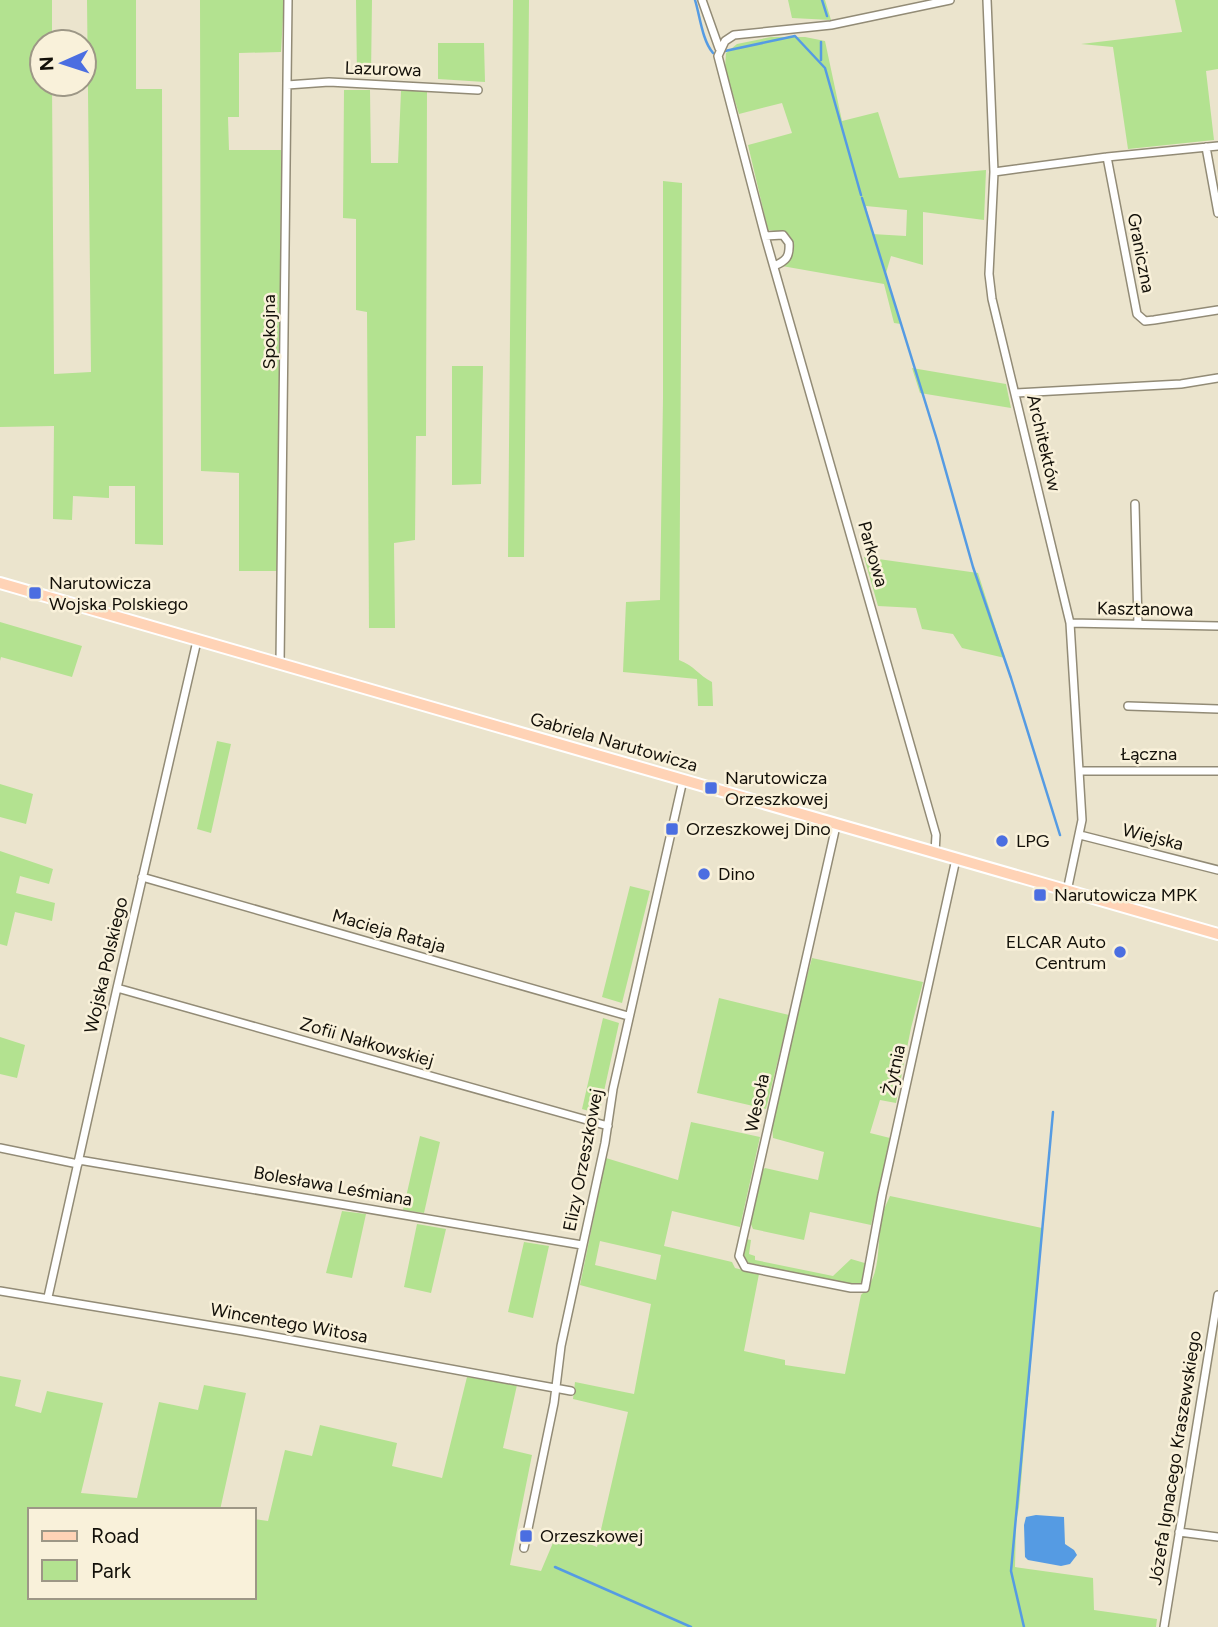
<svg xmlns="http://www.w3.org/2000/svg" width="1218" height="1627" font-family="Figtree,sans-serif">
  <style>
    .green { fill: #b3e290; fill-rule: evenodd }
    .water { fill: #559be3 }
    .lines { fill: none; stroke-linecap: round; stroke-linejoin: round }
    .stream { stroke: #559be3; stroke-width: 2.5 }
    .street-casing { stroke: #928b76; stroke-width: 10 }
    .primary-casing { stroke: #fff; stroke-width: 14 }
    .street { stroke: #fff; stroke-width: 7 }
    .primary { stroke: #ffd3b6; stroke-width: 10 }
    .poi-dot { fill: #4b6ee1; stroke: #f9f1da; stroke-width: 2.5 }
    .labels { text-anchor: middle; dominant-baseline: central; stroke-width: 5; stroke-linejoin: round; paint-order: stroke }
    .street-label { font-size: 18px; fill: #131009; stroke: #f9f1da }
    .poi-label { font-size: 18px; fill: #131009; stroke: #f9f1da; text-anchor: start }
  </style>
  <rect width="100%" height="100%" fill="#ebe4cd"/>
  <!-- green -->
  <path class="green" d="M0 0H52V42H42V84H52L54 374 91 372 87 0H136V89H162L163 545 135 544V486H109V498L73 496 72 520 53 519 54 426 0 427Z
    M200 0H284L281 52 239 53V117H228L229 150H281L279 571H239V473L201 471Z
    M356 0H372L371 75 357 76Z
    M513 0H529L524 557H508Z
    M788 0H825L831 20 792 18Z
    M1175 0H1218V69L1206 71 1214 140 1128 149 1113 47 1081 44 1182 32Z
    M771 37H805L825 41 842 121 878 112 899 178 986 170 984 220 923 212V265L891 256 886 273 901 324 894 323 884 284 782 266 786 265 792 255 791 240 783 232 768 230 748 145 792 133 782 103 739 114 725 69 726 53 737 44ZM866 206 907 210 906 236 872 234Z
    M438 43H484L485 82 438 79Z
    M344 90H370L371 163H398L401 91 427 90 426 436H416L415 540 394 543 395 628H369L367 312 356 310V219L343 218Z
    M663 181 682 183 679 660C695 666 698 675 712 682L713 706H698L697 679 623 672 626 602 660 600 663 398Z
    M452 366H483L481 484 452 485Z
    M912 368 1006 384 1011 408 920 393Z
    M864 557 978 573 1005 658 962 648 953 634 922 629 916 608 878 606Z
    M0 622 82 646 72 677 1 657 0 661Z
    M217 741 231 744 211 833 197 829Z
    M0 784 33 794 26 824 0 817Z
    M0 851 53 869 49 884 20 876 16 893 55 903 52 921 15 912 7 946 0 944Z
    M630 886 650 891 622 1003 602 997Z
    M812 958 923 982 911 1028 896 1103 880 1100 870 1133 890 1138 871 1225 810 1212 804 1240 753 1229 750 1222 761 1171 765 1168 818 1180 824 1152 773 1138 772 1124 793 1029Z
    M719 998 789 1015 766 1109 697 1093Z
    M603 1018 619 1023 599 1114 582 1109Z
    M0 1037 25 1045 17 1078 0 1074Z
    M691 1122 760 1137 740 1227 672 1211 664 1246 732 1262 735 1268 759 1274 744 1351 785 1360V1365L845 1374 861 1295C883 1275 876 1244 882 1217 883 1210 887 1203 890 1196L1042 1228 1019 1507 1016 1522 1015 1567 1093 1578 1094 1610 1157 1619 1156 1627H0V1376L21 1380 15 1406 41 1413 47 1391 103 1403 81 1493 137 1498 159 1402 198 1410 204 1385 246 1393 220 1510H30V1597H254V1519L268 1521 285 1450 312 1456 320 1425 397 1443 392 1466 442 1478 467 1377 517 1385 503 1448 532 1455 510 1565 541 1571 555 1538 563 1533 597 1547 628 1412 573 1399 575 1382 634 1394 651 1304 580 1285 606 1158 678 1180ZM600 1241 661 1255 656 1280 595 1265Z
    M420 1136 440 1142 424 1213 403 1210Z
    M342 1211 366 1214 352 1278 326 1273Z
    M417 1224 446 1229 431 1293 404 1287Z
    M746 1239 751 1240 749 1254 755 1256V1260L833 1276 851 1259 868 1264 863 1282 854 1285 749 1263 743 1257Z
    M524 1242 549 1246 533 1318 508 1312Z"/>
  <!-- water -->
  <path class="water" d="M1036 1515 1064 1517 1065 1544 1074 1550 1077 1555 1070 1564 1061 1566 1028 1560 1025 1557 1024 1525 1026 1517Z"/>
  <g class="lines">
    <!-- stream -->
    <path class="stream" d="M695 0C700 16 702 40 713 53
      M822 0 827 16
      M725 51 795 36 825 68 861 195
      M821 60V42
      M862 198 937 440 973 567 1011 678 1060 835
      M555 1567 691 1627
      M1024 1627 1011 1571 1053 1112"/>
    <!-- street casing -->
    <g class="street-casing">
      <path id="street" d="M702 0 719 48
        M987 0 994 172 989 274 992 299 1070 623 1082 820 1067 891
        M287 85 329 82 478 90
        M1206 147 1218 213
        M1107 157 1137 314 1145 321 1154 320 1218 310
        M994 172 1107 157 1218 146
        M765 236 783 235 789 243C790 257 786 261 774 266
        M1016 393 1181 384 1218 378
        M1135 504 1138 624
        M1070 623 1218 626
        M280 664 288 0
        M1128 706 1218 709
        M1080 771H1218
        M836 826 739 1256 745 1267 851 1288H865L882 1195 956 859
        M1080 835 1218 870
        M935 853 936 835 765 236 718 56 725 41 734 35 831 25 950 0
        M142 877 628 1016
        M117 988 608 1126
        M0 1148 78 1164
        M79 1160 582 1245
        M0 1291 243 1331 571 1391
        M48 1297 117 988 197 641
        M1179 1532 1218 1537
        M524 1548 554 1403 561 1346 605 1143 613 1089 683 780
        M1164 1627 1218 1295"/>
    </g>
    <!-- primary casing -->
    <g class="primary-casing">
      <path id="primary" d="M0 583 1218 934"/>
    </g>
    <!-- street -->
    <use href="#street" class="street"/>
    <!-- primary -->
    <use href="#primary" class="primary"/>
  </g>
  <!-- markers -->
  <g class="poi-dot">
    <rect x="28" y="586" width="14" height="14" rx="3.5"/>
    <rect x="704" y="781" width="14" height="14" rx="3.5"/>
    <rect x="665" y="822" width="14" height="14" rx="3.5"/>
    <circle cx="1002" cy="841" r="7"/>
    <circle cx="704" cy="874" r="7"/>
    <rect x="1033" y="888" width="14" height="14" rx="3.5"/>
    <circle cx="1120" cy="952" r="7"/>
    <rect x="519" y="1529" width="14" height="14" rx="3.5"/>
  </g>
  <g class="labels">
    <!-- street labels -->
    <g class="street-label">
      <text transform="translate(383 69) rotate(2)">Lazurowa</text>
      <text transform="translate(1141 253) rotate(79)">Graniczna</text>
      <text transform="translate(269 332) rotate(-90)">Spokojna</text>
      <text transform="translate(1044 443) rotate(77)">Architektów</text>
      <text transform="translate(873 554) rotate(74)">Parkowa</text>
      <text transform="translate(1145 609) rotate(1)">Kasztanowa</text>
      <text transform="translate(614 742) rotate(16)">Gabriela Narutowicza</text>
      <text x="1149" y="754">Łączna</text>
      <text transform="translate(1153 837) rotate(14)">Wiejska</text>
      <text transform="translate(389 931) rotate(16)">Macieja Rataja</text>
      <text transform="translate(106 965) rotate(-77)">Wojska Polskiego</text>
      <text transform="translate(367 1042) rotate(16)">Zofii Nałkowskiej</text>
      <text transform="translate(894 1070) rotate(-78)">Żytnia</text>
      <text transform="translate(757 1103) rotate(-78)">Wesoła</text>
      <text transform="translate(583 1160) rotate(-79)">Elizy Orzeszkowej</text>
      <text transform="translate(333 1186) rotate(10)">Bolesława Leśmiana</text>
      <text transform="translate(289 1323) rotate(10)">Wincentego Witosa</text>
      <text transform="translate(1175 1458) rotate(-81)">Józefa Ignacego Kraszewskiego</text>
    </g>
    <!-- poi labels -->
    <g class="poi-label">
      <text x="49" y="583">Narutowicza<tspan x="49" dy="21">Wojska Polskiego</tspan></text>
      <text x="725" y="778">Narutowicza<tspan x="725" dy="21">Orzeszkowej</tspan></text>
      <text x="686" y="829">Orzeszkowej Dino</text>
      <text x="1016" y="841">LPG</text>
      <text x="718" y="874">Dino</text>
      <text x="1054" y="895">Narutowicza MPK</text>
      <text x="1106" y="942" text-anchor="end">ELCAR Auto<tspan x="1106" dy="21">Centrum</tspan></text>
      <text x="540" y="1536">Orzeszkowej</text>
    </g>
  </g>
  <!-- legend -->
  <rect x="28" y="1508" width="228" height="91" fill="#f9f1da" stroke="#9d9786" stroke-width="2"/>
  <rect x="42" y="1531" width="35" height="10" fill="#ffd3b6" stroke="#9d9786" stroke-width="2"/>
  <text x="91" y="1543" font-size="21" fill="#131009">Road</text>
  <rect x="42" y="1560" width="35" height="21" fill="#b3e290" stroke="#9d9786" stroke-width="2"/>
  <text x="91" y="1578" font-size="21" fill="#131009">Park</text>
  <!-- north arrow -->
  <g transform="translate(63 63) rotate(267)"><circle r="33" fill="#f9f1da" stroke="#9d9786" stroke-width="2"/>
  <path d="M0-5L12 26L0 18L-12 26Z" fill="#4b6ee1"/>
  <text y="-10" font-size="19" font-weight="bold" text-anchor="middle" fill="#131009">N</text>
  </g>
</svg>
